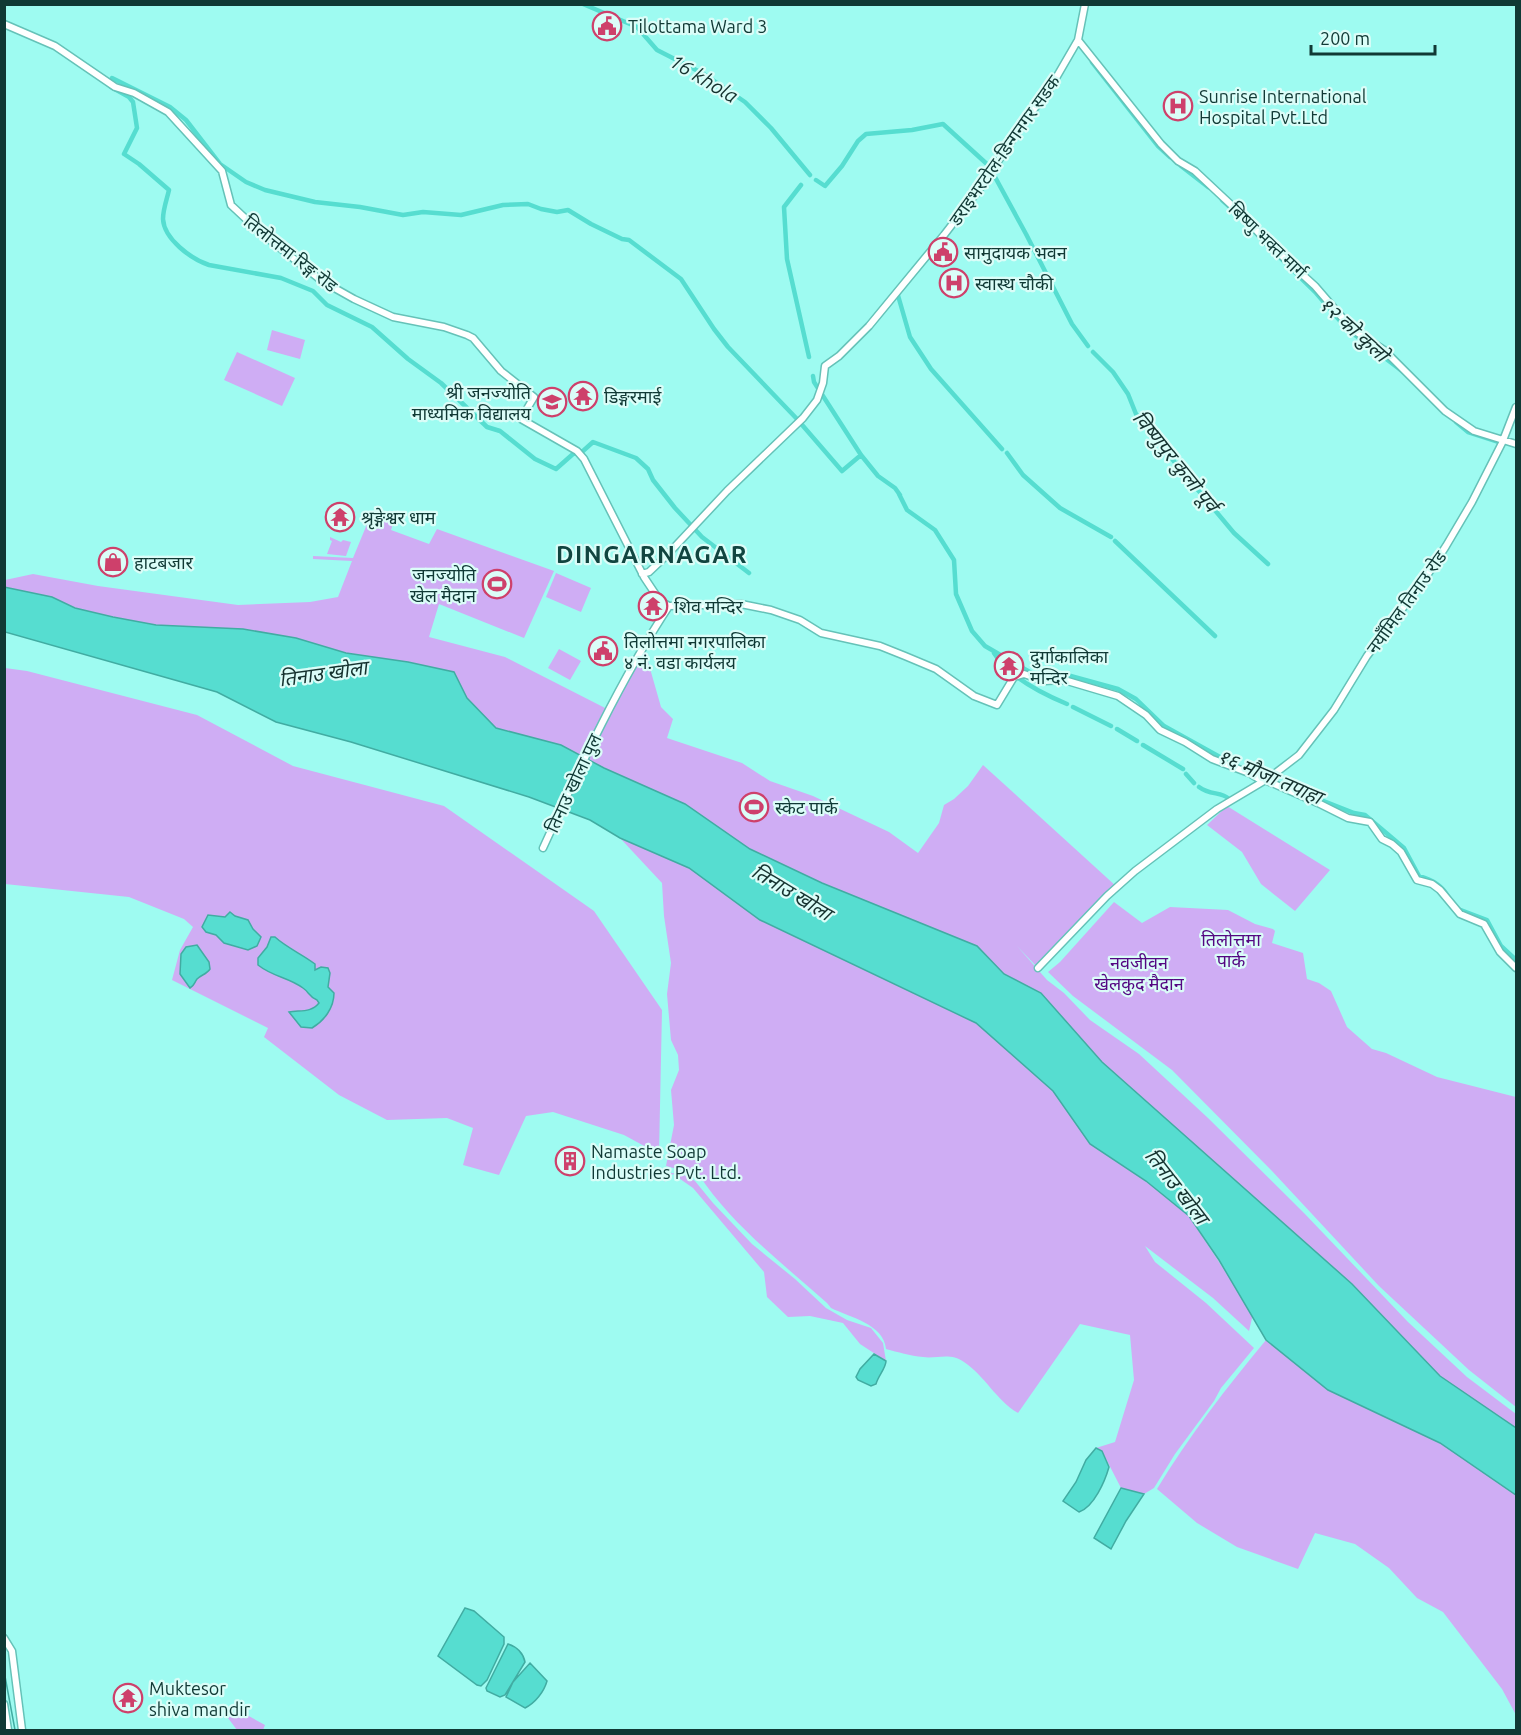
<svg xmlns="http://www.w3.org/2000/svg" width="1521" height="1735" font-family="Ubuntu,'Noto Sans Devanagari',sans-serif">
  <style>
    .green { fill: #cfadf4 }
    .water { fill: #56ddd0; stroke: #41aca2; stroke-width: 1.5 }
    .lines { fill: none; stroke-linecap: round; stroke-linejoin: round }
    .stream { stroke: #41aca2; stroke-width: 1.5 }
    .canal { stroke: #56ddd0; stroke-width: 4.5 }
    .secondary-casing { stroke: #65c2b8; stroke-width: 9 }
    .secondary { stroke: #fff; stroke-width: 6 }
    .labels { text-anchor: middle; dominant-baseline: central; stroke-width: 4.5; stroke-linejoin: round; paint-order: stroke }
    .poi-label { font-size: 18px; fill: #103935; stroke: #dbfdf8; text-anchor: start }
    .street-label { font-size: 18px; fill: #103935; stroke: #dbfdf8 }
    .park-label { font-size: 18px; fill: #540782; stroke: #dbfdf8 }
    .water-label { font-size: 20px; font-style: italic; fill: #15322f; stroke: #dbfdf8 }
    .district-label { font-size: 24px; font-weight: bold; letter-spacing: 1.5px; fill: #114540; stroke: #dbfdf8 }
  </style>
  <rect width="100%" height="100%" fill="#9efbf1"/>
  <!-- green -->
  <path class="green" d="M272 330 305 340 300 359 267 350Z
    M237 352 295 378 282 406 224 380Z
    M372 512 394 521 391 530 429 544 437 529 554 571 524 638 439 604 429 637 505 657 611 711 645 651 661 707 673 719 667 738 742 763 770 781 813 796 889 832 918 853 939 823 944 805 954 799 968 786 983 765 1117 887 1038 968 1017 946 1047 980 1064 993 1090 1020 1139 1054 1208 1118 1304 1213 1408 1322 1467 1377 1516 1414V1428L1440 1376 1352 1284 1102 1062 1041 993 1004 974 977 946 822 883 750 849 685 804 604 768 561 745 496 728 467 698 454 672 408 662 346 653 296 638 243 629 156 625 113 617 75 608 52 597 5 587V580L33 574 98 586 238 605 310 602 338 597 352 561 313 559V556L353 558Z
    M330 537 341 542 343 540 351 542 346 556 327 554 332 541 330 540Z
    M556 573 591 588 581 612 546 597Z
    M559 649 581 661 570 680 548 668Z
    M5 668 27 671 197 715 293 766 444 806 594 911 662 1010 659 1154 624 1135 553 1112 526 1116 499 1175 463 1165 473 1128 447 1118 387 1120 339 1095 264 1037 268 1028 172 980 180 950 193 927 184 919 129 897 5 884Z
    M1227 806 1330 870 1295 911 1261 884 1242 852 1207 825Z
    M620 838 689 868 760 920 976 1023 1054 1091 1090 1144 1146 1181 1189 1216 1253 1314 1249 1331 1213 1298 1145 1246 1155 1262 1206 1303 1254 1348 1221 1388 1214 1401 1175 1454 1154 1488 1144 1494 1121 1488 1102 1451 1096 1448 1115 1442 1134 1380 1130 1335 1080 1324 1018 1413C996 1400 985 1376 964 1362 950 1352 937 1359 923 1357 910 1356 898 1352 886 1349 884 1324 849 1317 831 1308L827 1303C782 1263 732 1225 699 1175L666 1166 674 1125 671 1090 679 1070 678 1055 671 1040 667 994 671 963 664 916 662 883Z
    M1114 902 1142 923 1170 907 1228 910 1255 924 1273 929 1275 931 1272 943 1303 953 1307 979 1319 983 1331 991 1347 1027 1372 1049 1386 1053 1437 1077 1516 1097V1407L1469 1370 1379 1286 1272 1171 1172 1070 1073 996 1048 972 1060 962Z
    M667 1172 687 1176 695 1181 713 1203 752 1244 795 1279 826 1308 847 1320 871 1328 883 1343 886 1361 860 1344 843 1323 810 1316 788 1317 767 1297 764 1272 693 1188 673 1174 664 1182Z
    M1266 1340 1328 1390 1440 1443 1516 1495V1715L1502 1689 1443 1612 1417 1598 1389 1568 1355 1544 1315 1533 1298 1569 1237 1547 1197 1523 1157 1489C1189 1436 1227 1387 1266 1340Z
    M238 1710 265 1725 263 1730H237L228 1718Z"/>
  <!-- water -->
  <path class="water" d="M4 587 52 597 75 608 113 617 156 625 243 629 296 638 346 653 408 662 454 672 467 698 496 728 561 745 604 768 685 804 750 849 822 883 977 946 1004 974 1041 993 1102 1062 1352 1284 1440 1376 1516 1428V1495L1440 1443 1328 1390 1266 1340 1219 1260 1189 1216 1146 1181 1090 1144 1053 1091 976 1023 760 920 689 868 620 838 590 820 529 797 351 742 276 722 217 692 5 632Z
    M230 912 235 916 248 920 253 929 261 937 257 946 248 950 224 943 216 935 206 932 202 927 208 915 225 917Z
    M271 937H275C287 948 302 954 315 964V970L321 967 328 968 330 973 328 987 334 993C334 1008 324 1021 312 1028L301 1027 289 1012C300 1010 311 1013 319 1003L317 1000C309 997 309 992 303 988 288 977 273 977 258 965V958L267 947Z
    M197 945 209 962 210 969C207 974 201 975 197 979 194 983 195 985 190 988L180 974 181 954 186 947Z
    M874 1354 886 1361C886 1368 878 1376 876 1384L871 1386 858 1380 856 1377 860 1369Z
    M1096 1448 1102 1451 1109 1467C1105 1481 1094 1507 1079 1512L1063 1501 1076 1482 1086 1460Z
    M1121 1488 1144 1494 1126 1521 1111 1549 1094 1538Z
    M465 1608 474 1611 504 1637V1644L487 1680 481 1686 477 1685 438 1656Z
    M508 1644C517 1647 523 1652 525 1662L505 1695 500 1697 487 1691 486 1688Z
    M530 1663 547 1681C544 1692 535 1703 525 1708L506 1697 513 1682Z"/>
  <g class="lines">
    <!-- stream -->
    <path class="stream" d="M4 1671 15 1730"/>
    <!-- canal -->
    <path class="canal" d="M583 4 637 27 657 50 704 74 745 102 771 128 810 175
      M1092 62 1158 146 1170 157
      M112 78 170 107 186 120 220 164 246 182 265 190 315 202 360 207 403 215 423 212 461 215 503 205 528 204 541 209 557 212 568 210 591 224 622 239 629 240 681 279 714 329 728 347 797 419 842 471 861 455
      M111 87 129 97 133 102 137 128 124 154 139 164 169 190C167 199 163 209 163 219 164 239 191 259 209 265L281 278 313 291 327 305 372 327 408 359 441 383 487 427 500 431 535 459 556 469 573 454 583 451 593 442 636 458 648 469 653 480 675 508 702 537 749 573
      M1181 166 1208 187
      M995 177 1026 234 1072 324 1088 346
      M816 180 825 186 842 166 858 141 866 134 912 130 943 124 988 165
      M801 185 784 207 787 259 809 357
      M1222 200 1242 218
      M1260 238 1316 293 1347 329 1402 371
      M897 292 910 337 931 369 1002 449
      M1093 352 1113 372 1128 394 1136 414 1167 453 1234 533 1268 564
      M813 376 814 382 861 455 878 476 895 488 900 495
      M1456 422 1468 432 1502 443
      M1007 453 1023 475 1060 508 1111 537
      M899 494 907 510 935 530 954 560 956 594 972 631 985 646 1035 675H1067L1118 689 1136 699 1164 726 1238 767
      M1115 541 1215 636
      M994 653C1008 676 1043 694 1067 704
      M1073 707 1111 726
      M1117 729 1137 741
      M1143 745 1183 769
      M1186 774 1194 783
      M1199 787C1211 796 1221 791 1229 799
      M1288 787 1354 813 1365 815 1404 848 1419 876C1434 881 1442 885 1449 898
      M1458 909 1487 920 1501 946 1516 960"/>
    <!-- secondary casing -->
    <g class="secondary-casing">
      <path id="secondary" d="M4 24 55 46 115 87 134 93 168 112 222 171 231 205 261 233 322 281 354 299 393 317 444 327 467 335 473 338 501 371 534 397 521 419 577 451 584 459 644 577 660 601 669 606 741 604 771 610 800 620 821 633 880 646 905 656 936 669 974 696 997 705 1014 677 1024 674 1044 681 1064 680 1118 696 1146 715 1160 730 1185 742 1212 759 1249 773 1262 781
        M1078 40 1161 144 1178 161 1195 171 1242 215 1270 245 1315 286 1352 329 1384 350 1445 411 1474 431 1516 444
        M642 574 649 572 668 554 727 491 803 418 817 400 823 383 825 366 839 356 869 326 944 235 981 187 1024 122 1049 90 1078 40 1085 4
        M1265 780 1318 803 1348 818 1370 822 1382 839 1392 844 1401 852 1417 880 1432 884 1440 890 1460 914 1484 924 1500 952 1516 968
        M543 848C581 765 619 682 669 606
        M1038 968 1107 896 1135 871 1217 809 1269 778 1299 755 1334 710 1367 656 1426 577 1446 546 1472 502 1502 443 1516 407
        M4 1638 12 1651 22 1730
        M4 1704 8 1730"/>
    </g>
    <!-- secondary -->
    <use href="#secondary" class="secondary"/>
  </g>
  <!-- icons -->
  <defs>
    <g id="civic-ring" transform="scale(1.5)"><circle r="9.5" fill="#dbfdf8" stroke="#ce406b" stroke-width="1.5"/><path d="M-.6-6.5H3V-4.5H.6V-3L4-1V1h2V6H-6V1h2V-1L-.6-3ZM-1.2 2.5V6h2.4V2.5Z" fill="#ce406b"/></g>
    <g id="hospital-ring" transform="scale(1.5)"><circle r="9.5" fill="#dbfdf8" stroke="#ce406b" stroke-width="1.5"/><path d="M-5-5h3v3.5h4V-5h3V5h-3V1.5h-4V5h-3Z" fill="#ce406b"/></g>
    <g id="temple-ring" transform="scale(1.5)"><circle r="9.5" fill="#dbfdf8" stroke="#ce406b" stroke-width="1.5"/><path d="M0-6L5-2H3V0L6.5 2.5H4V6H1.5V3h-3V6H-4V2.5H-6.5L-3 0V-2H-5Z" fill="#ce406b"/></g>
    <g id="school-ring" transform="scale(1.5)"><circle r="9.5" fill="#dbfdf8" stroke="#ce406b" stroke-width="1.5"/><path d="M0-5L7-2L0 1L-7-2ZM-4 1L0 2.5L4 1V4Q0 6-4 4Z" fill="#ce406b"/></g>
    <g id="shop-ring" transform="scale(1.5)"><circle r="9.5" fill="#dbfdf8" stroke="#ce406b" stroke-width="1.5"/><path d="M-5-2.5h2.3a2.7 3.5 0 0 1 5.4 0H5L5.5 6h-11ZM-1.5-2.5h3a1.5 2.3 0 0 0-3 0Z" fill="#ce406b"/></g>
    <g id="stadium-ring" transform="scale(1.5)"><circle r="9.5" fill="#dbfdf8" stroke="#ce406b" stroke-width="1.5"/><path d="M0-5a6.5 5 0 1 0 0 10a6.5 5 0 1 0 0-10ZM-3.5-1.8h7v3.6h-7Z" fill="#ce406b"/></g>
    <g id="building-ring" transform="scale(1.5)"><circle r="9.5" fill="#dbfdf8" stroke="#ce406b" stroke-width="1.5"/><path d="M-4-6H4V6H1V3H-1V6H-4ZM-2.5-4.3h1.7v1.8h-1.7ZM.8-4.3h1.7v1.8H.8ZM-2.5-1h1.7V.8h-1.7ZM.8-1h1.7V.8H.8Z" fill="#ce406b"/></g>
  </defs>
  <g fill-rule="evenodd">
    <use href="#civic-ring" x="607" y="26"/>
    <use href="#hospital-ring" x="1178" y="106"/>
    <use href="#civic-ring" x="943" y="252"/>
    <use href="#hospital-ring" x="954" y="283"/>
    <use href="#temple-ring" x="583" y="396"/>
    <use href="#school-ring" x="552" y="402"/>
    <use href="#temple-ring" x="340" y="517"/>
    <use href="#shop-ring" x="113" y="562"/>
    <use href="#stadium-ring" x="497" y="584"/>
    <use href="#temple-ring" x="653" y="606"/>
    <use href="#civic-ring" x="603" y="651"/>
    <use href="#temple-ring" x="1009" y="666"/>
    <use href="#stadium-ring" x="754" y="807"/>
    <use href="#building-ring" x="570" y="1161"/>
    <use href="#temple-ring" x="128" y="1698"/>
  </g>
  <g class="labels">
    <!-- poi labels -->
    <g class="poi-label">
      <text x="628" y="26">Tilottama Ward 3</text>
      <text x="1199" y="96">Sunrise International<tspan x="1199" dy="21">Hospital Pvt.Ltd</tspan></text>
      <text x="964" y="252">सामुदायक भवन</text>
      <text x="975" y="283">स्वास्थ चौकी</text>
      <text x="531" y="392" text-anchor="end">श्री जनज्योति<tspan x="531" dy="21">माध्यमिक विद्यालय</tspan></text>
      <text x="604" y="396">डिङ्गरमाई</text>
      <text x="361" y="517">श्रृङ्गेश्वर धाम</text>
      <text x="134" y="562">हाटबजार</text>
      <text x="476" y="574" text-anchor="end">जनज्योति<tspan x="476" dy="21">खेल मैदान</tspan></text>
      <text x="674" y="606">शिव मन्दिर</text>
      <text x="624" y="641">तिलोत्तमा नगरपालिका<tspan x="624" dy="21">४ नं. वडा कार्यलय</tspan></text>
      <text x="1030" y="656">दुर्गाकालिका<tspan x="1030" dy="21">मन्दिर</tspan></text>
      <text x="775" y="807">स्केट पार्क</text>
      <text x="591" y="1151">Namaste Soap<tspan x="591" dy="21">Industries Pvt. Ltd.</tspan></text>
      <text x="149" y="1688">Muktesor<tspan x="149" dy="21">shiva mandir</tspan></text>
    </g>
    <!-- street labels -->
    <g class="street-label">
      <text transform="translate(1004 150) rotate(-55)">डराइभरटोल-डिन्गनगर सडक</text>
      <text transform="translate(1268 240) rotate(44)">बिष्णु भक्त मार्ग</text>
      <text transform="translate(291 253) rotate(38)">तिलोत्तमा रिङ्ग रोड</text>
      <text transform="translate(1406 602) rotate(-54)">नयाँमिल तिनाउ रोड</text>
      <text transform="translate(573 783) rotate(-65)">तिनाउ खोला पुल</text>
    </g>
    <!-- park labels -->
    <g class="park-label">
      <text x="1231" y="939">तिलोत्तमा<tspan x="1231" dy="21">पार्क</tspan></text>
      <text x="1139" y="962">नवजीवन<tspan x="1139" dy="21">खेलकुद मैदान</tspan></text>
    </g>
    <!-- water labels -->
    <g class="water-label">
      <text transform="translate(704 78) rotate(31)">16 khola</text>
      <text transform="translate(1354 329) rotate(42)">१२ को कुलो</text>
      <text transform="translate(1176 461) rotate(51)">विष्णुपुर कुलो पूर्व</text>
      <text transform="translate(323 673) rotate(-8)">तिनाउ खोला</text>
      <text transform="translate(1270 776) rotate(23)">१६ मौजा तपाहा</text>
      <text transform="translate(792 892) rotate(31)">तिनाउ खोला</text>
      <text transform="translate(1177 1186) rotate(52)">तिनाउ खोला</text>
    </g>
    <!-- district labels -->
    <g class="district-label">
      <text x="652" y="554">DINGARNAGAR</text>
    </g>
  </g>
  <!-- border -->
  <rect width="1521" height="1735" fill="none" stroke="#103935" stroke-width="12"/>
  <!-- scale -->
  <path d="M1311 45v9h124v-9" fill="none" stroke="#103935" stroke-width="3"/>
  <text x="1320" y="45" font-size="18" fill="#103935" stroke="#dbfdf8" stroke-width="4.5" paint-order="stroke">200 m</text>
</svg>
